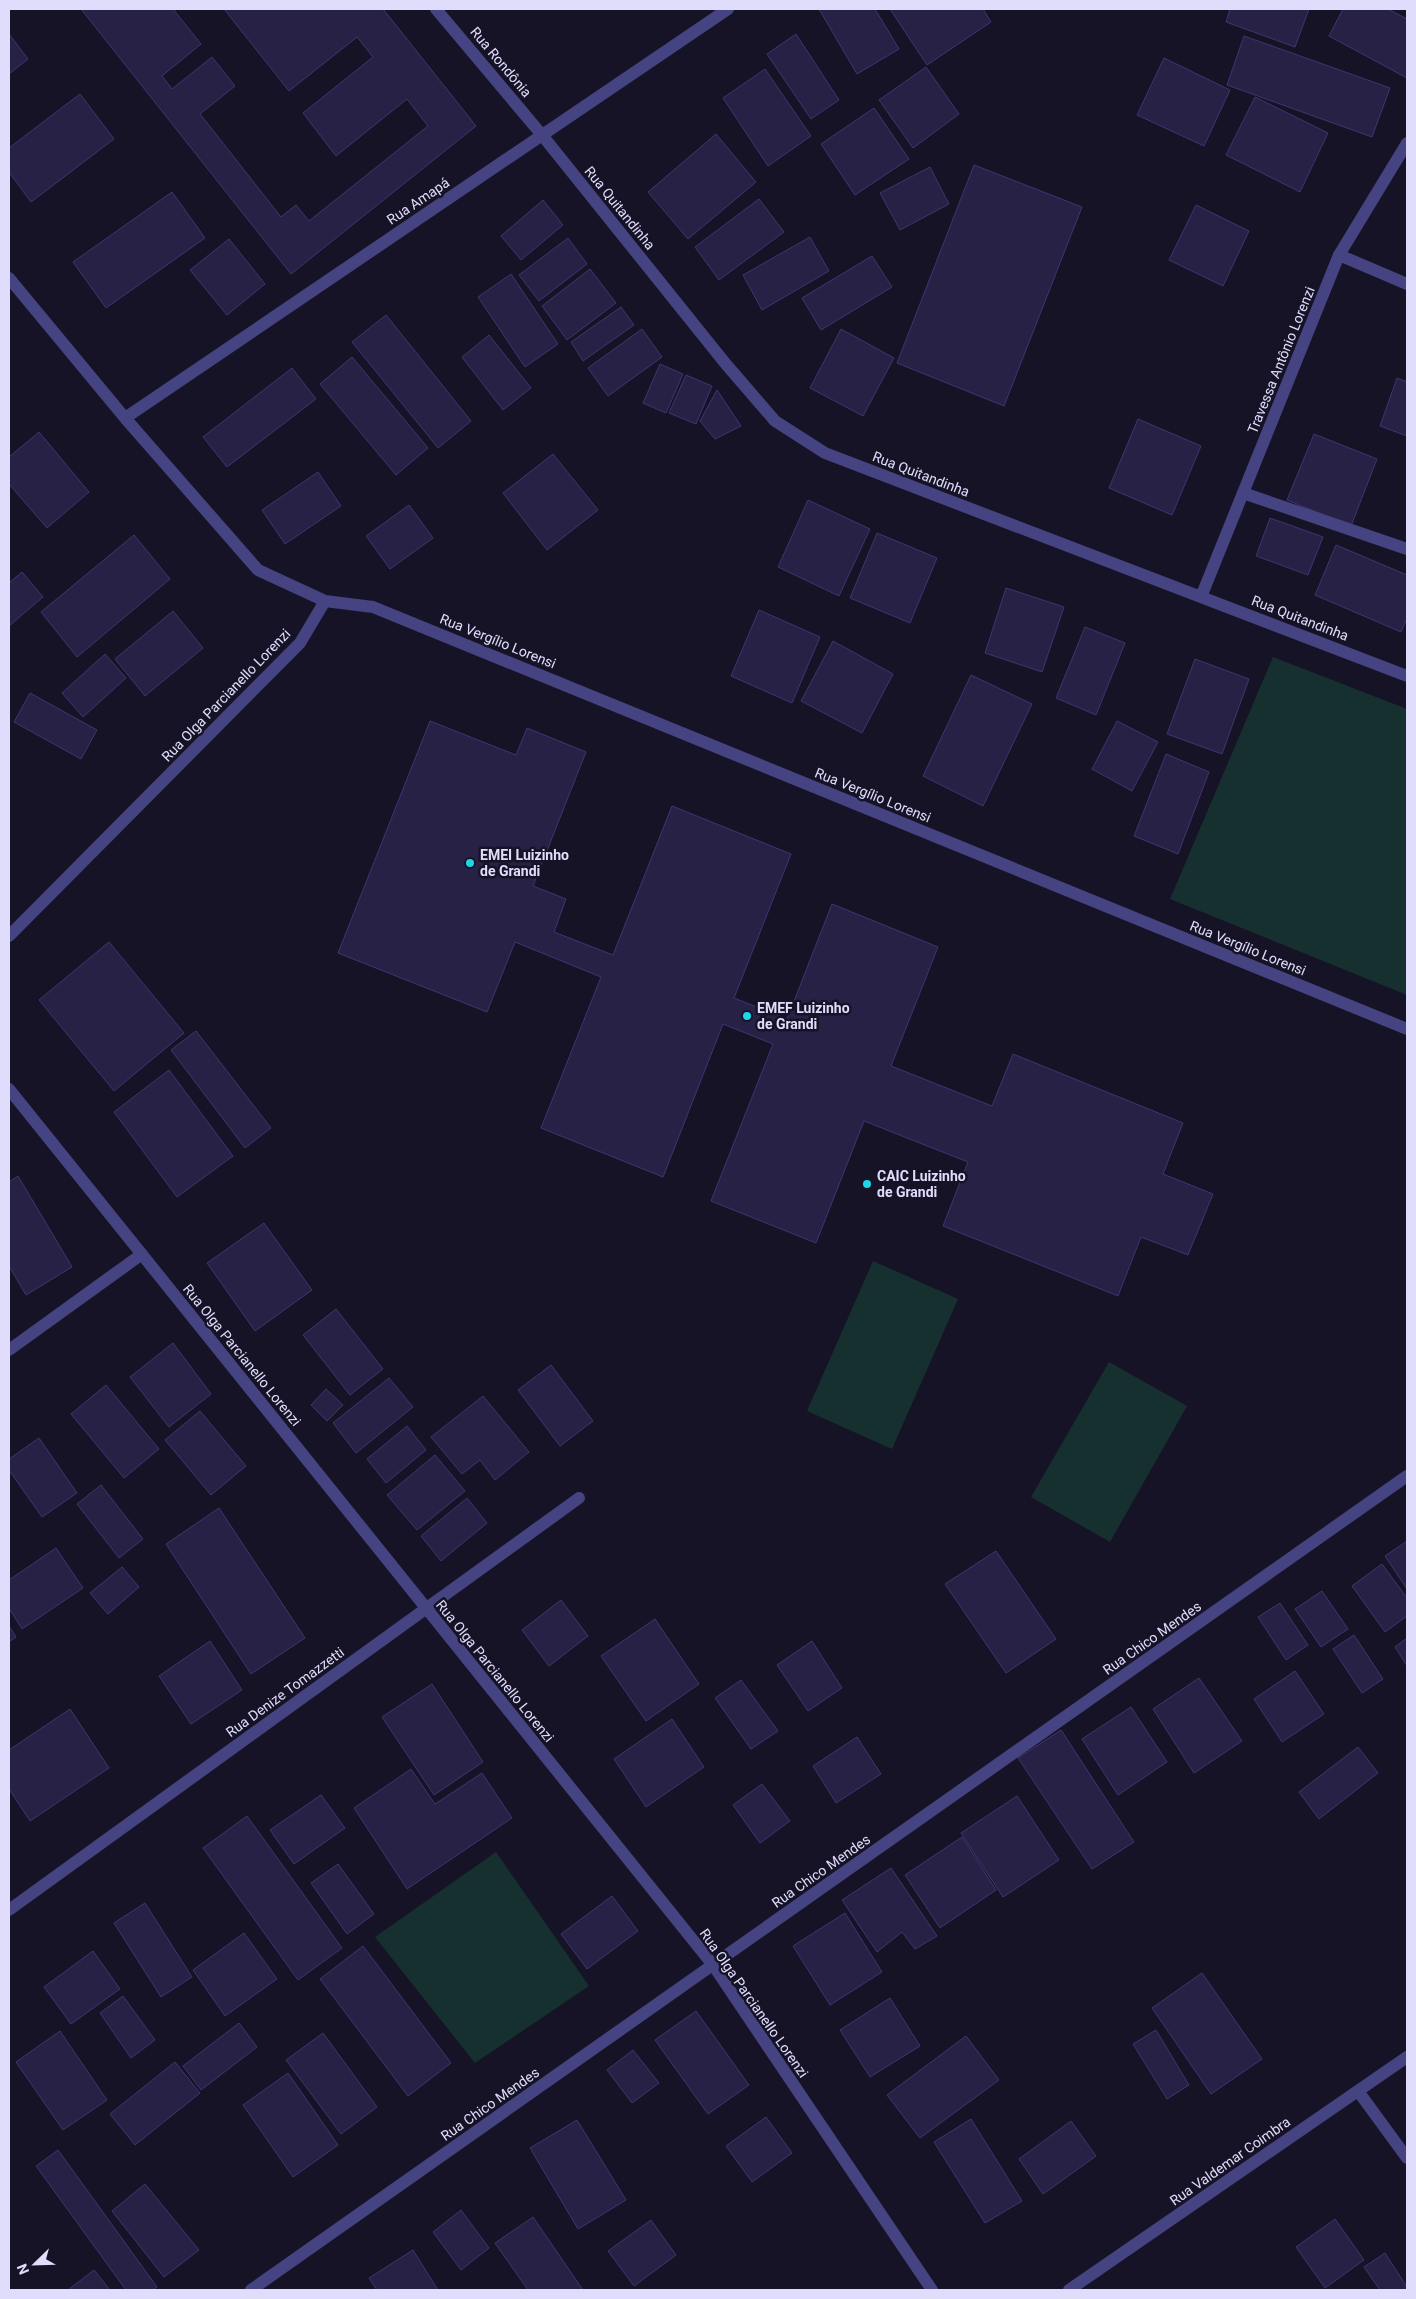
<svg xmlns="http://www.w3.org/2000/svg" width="1416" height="2299" font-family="Roboto,sans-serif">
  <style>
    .green { fill: #16302f }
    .building { fill: #282146; stroke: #403570 }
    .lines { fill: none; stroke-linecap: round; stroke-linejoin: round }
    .service { stroke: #454381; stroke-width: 12 }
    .minor { stroke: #454381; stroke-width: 12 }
    .poi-dot { fill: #1cd5e7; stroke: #161327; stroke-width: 2 }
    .labels { text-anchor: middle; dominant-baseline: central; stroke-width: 5; stroke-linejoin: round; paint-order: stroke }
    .street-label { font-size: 14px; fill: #e0dcfb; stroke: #161327 }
    .poi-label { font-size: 14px; font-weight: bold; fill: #e0dcfb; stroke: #161327; text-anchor: start }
  </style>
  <rect width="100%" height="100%" fill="#161327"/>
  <!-- green -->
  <path class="green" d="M1273 657 1407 709V995L1170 899Z
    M873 1261 958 1299 892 1449 807 1411Z
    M1109 1362 1187 1406 1110 1542 1031 1497Z
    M496 1852 589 1986 475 2063 375 1937Z"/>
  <!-- building -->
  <path class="building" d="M81 9H173L201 44 162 76 172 89 212 57 235 86 200 114 281 217 296 205 309 221 428 126 407 99 336 156 303 113 373 57 357 37 289 91 224 9H383L476 126 291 274Z
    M819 9H875L899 49 857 74Z
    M890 9H983L991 22 927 65Z
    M1230 9H1309L1295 47 1226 22Z
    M1343 9H1388L1407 19V78L1329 36Z
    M9 34 28 59 9 74Z
    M796 34 839 100 811 119 767 54Z
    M1244 36 1390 88 1372 137 1227 85Z
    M1164 58 1230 90 1204 146 1137 115Z
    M926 67 959 114 913 148 879 100Z
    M765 69 811 136 768 166 723 98Z
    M80 94 114 139 31 202 9 172V148Z
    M1255 97 1328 133 1300 192 1226 155Z
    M874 108 909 159 855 195 821 144Z
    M716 134 756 182 688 239 648 192Z
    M974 165 1082 207 1004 406 897 363Z
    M930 167 949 204 900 230 880 193Z
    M172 192 205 238 106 308 73 262Z
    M759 199 784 232 719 280 695 247Z
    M543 200 563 225 521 260 501 236Z
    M1196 205 1249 231 1223 286 1169 260Z
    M810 237 829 271 762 310 743 275Z
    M568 238 587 264 539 301 519 275Z
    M229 239 265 284 227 315 190 270Z
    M872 256 892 287 821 330 802 298Z
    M590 269 616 303 567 340 542 306Z
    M511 274 558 344 525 367 478 297Z
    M621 307 634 325 583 361 571 342Z
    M386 315 471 421 438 448 352 342Z
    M642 329 662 357 608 396 588 368Z
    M841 329 894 358 863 416 810 388Z
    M489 335 531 388 503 410 462 357Z
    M352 357 428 448 396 475 320 384Z
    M660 364 683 374 666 413 643 403Z
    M292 368 316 399 227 467 203 437Z
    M686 375 712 386 696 424 669 413Z
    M1397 378 1407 382V436L1380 426Z
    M717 390 741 426 715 439 700 421Z
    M1138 419 1201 446 1172 515 1109 488Z
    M39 432 89 492 47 528 9 484V457Z
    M1314 434 1377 459 1351 526 1287 500Z
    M553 454 598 510 547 550 503 493Z
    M318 472 341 506 285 544 262 510Z
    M808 500 870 529 839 596 778 567Z
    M409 505 433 538 390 569 366 536Z
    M1270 518 1323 537 1308 575 1256 556Z
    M877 533 937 558 910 623 850 598Z
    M134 535 170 579 77 657 41 612Z
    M1336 545 1407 575V618L1401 632 1315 595Z
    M22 572 43 597 9 626V583Z
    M1006 588 1064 607 1042 672 985 653Z
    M759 610 820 637 792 703 731 676Z
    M173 611 203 648 145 696 115 659Z
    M1085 627 1125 643 1096 715 1056 698Z
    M833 641 893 674 862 733 801 701Z
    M105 654 126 678 83 717 62 693Z
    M1195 659 1249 679 1222 754 1167 734Z
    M971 675 1032 704 983 806 923 776Z
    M30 693 97 730 81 759 14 722Z
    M430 721 516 755 527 728 586 752 533 886 566 899 554 932 613 955 672 806 791 854 734 998 787 1019 832 904 938 947 891 1066 992 1106 1013 1054 1183 1123 1163 1174 1213 1194 1188 1255 1141 1237 1118 1296 943 1226 968 1162 864 1121 816 1243 711 1201 773 1044 723 1024 663 1177 541 1128 601 977 515 942 487 1012 338 953Z
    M1117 721 1158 742 1132 791 1092 769Z
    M1166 754 1209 772 1178 854 1134 836Z
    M109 942 184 1033 114 1091 39 1000Z
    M196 1031 271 1128 245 1148 171 1050Z
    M169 1070 233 1156 177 1197 114 1112Z
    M18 1176 72 1267 26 1295 9 1266V1182Z
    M264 1223 312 1290 255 1331 207 1263Z
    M336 1309 383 1369 350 1395 303 1335Z
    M173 1343 211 1394 169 1427 130 1377Z
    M551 1365 593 1421 560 1446 518 1390Z
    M389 1378 413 1407 356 1453 333 1423Z
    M106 1385 159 1449 124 1478 71 1414Z
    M326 1389 343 1405 327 1421 311 1405Z
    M483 1396 529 1452 495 1480 480 1460 462 1474 431 1437Z
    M200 1411 246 1466 211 1495 165 1440Z
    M407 1426 426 1450 386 1483 367 1459Z
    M39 1438 77 1493 42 1517 9 1470V1459Z
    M435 1455 465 1491 417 1530 387 1495Z
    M101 1485 143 1539 119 1558 77 1504Z
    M467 1498 487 1523 441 1561 421 1536Z
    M219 1508 305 1638 251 1674 166 1544Z
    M1407 1541V1589L1385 1556Z
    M56 1548 83 1588 22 1629 9 1608V1580Z
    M996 1551 1056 1639 1006 1673 945 1584Z
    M1382 1564 1407 1598V1616L1385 1632 1352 1586Z
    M122 1567 139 1587 108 1614 90 1593Z
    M1322 1591 1348 1629 1321 1647 1295 1609Z
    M561 1600 588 1636 549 1666 522 1630Z
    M1280 1603 1308 1645 1286 1660 1258 1617Z
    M655 1619 699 1684 646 1721 601 1656Z
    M9 1626 16 1637 9 1642Z
    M1354 1635 1383 1679 1362 1693 1333 1649Z
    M1407 1638V1666L1395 1647Z
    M210 1641 242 1690 191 1724 159 1676Z
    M812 1641 842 1688 808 1711 777 1665Z
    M1295 1671 1324 1714 1282 1742 1254 1699Z
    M1199 1678 1242 1741 1194 1773 1153 1709Z
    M741 1680 778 1731 751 1749 715 1698Z
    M432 1684 483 1762 434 1795 382 1717Z
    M1131 1707 1167 1762 1118 1795 1082 1739Z
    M70 1709 109 1768 30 1821 9 1789V1750Z
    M672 1719 704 1767 646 1807 614 1759Z
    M1061 1730 1134 1842 1092 1869 1018 1758Z
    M857 1737 881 1774 836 1803 813 1766Z
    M1358 1747 1378 1773 1319 1819 1299 1792Z
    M411 1769 435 1804 482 1773 512 1818 407 1889 354 1808Z
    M762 1784 790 1821 760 1843 733 1805Z
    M321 1795 345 1828 294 1864 270 1830Z
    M1017 1796 1059 1860 1003 1897 961 1833Z
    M247 1816 342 1948 298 1980 203 1848Z
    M962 1837 996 1890 940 1928 905 1875Z
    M338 1864 374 1914 347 1934 311 1883Z
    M891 1868 937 1936 915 1949 902 1932 877 1952 842 1900Z
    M612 1896 638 1931 587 1969 561 1934Z
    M145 1903 192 1977 161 1997 114 1923Z
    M845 1913 882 1972 830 2005 793 1946Z
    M244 1933 277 1979 225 2016 193 1970Z
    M363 1946 451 2063 408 2096 320 1979Z
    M93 1951 120 1989 71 2024 44 1987Z
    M1202 1973 1262 2059 1211 2094 1152 2008Z
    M123 1996 155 2040 131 2058 100 2013Z
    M890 1998 920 2046 870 2077 840 2030Z
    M696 2011 749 2085 708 2114 655 2040Z
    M239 2023 257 2047 201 2090 183 2066Z
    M1156 2030 1189 2085 1167 2099 1133 2044Z
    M60 2031 107 2100 63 2130 16 2062Z
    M323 2033 377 2107 341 2134 286 2060Z
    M966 2036 999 2080 920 2138 887 2095Z
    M633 2050 659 2083 632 2103 607 2070Z
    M175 2062 200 2093 135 2145 110 2114Z
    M288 2073 338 2145 293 2177 243 2105Z
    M766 2117 792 2153 752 2182 726 2146Z
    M971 2119 1022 2201 985 2223 934 2142Z
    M577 2120 626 2200 578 2229 530 2148Z
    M1071 2121 1096 2156 1043 2194 1019 2159Z
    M58 2150 157 2287 153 2290H126L36 2166Z
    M145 2184 199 2250 164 2277 112 2211Z
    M461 2210 489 2248 461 2270 433 2232Z
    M533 2217 583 2290H528L495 2243Z
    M1335 2219 1364 2260 1325 2288 1296 2247Z
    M651 2220 676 2255 634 2286 608 2251Z
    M413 2250 438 2290H377L369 2278Z
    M1385 2253 1407 2287V2290H1380L1364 2267Z
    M94 2270 110 2290H68Z"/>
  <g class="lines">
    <!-- service -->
    <path class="service" d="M1339 255 1407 284
      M1243 493 1407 549"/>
    <!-- minor -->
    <path class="minor" d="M436 9 542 135 725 363 775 421 825 453 1407 676
      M9 278 125 418 258 570 325 601 373 607 1407 1029
      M125 418 728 9
      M1201 597 1339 255 1407 143
      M9 936 300 643 325 601
      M9 1089 713 1965 932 2290
      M9 1350 142 1254
      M9 1910 579 1498
      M1358 2091 1407 2158
      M251 2290 1407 1476
      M1069 2290 1407 2057"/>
  </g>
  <!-- markers -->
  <g class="poi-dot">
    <circle cx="470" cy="863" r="5"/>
    <circle cx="747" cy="1016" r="5"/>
    <circle cx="867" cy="1184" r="5"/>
  </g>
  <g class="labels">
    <!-- street labels -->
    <g class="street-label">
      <text transform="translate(501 62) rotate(50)">Rua Rondônia</text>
      <text transform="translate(418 201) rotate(-34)">Rua Amapá</text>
      <text transform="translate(620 208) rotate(51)">Rua Quitandinha</text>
      <text transform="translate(1281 360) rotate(-68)">Travessa Antônio Lorenzi</text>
      <text transform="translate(921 474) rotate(21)">Rua Quitandinha</text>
      <text transform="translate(1300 618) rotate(21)">Rua Quitandinha</text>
      <text transform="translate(498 641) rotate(22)">Rua Vergílio Lorensi</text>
      <text transform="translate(226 695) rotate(-46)">Rua Olga Parcianello Lorenzi</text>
      <text transform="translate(873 795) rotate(22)">Rua Vergílio Lorensi</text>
      <text transform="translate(1248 948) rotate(22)">Rua Vergílio Lorensi</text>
      <text transform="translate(242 1355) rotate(51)">Rua Olga Parcianello Lorenzi</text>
      <text transform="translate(1152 1638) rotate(-35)">Rua Chico Mendes</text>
      <text transform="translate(495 1671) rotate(51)">Rua Olga Parcianello Lorenzi</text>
      <text transform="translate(285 1692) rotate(-36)">Rua Denize Tomazzetti</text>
      <text transform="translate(821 1871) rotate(-35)">Rua Chico Mendes</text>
      <text transform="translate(754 2003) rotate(55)">Rua Olga Parcianello Lorenzi</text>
      <text transform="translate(490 2104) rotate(-35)">Rua Chico Mendes</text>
      <text transform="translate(1230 2161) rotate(-35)">Rua Valdemar Coimbra</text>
    </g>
    <!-- poi labels -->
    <g class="poi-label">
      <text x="480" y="855">EMEI Luizinho<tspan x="480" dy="16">de Grandi</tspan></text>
      <text x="757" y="1008">EMEF Luizinho<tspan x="757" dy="16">de Grandi</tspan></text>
      <text x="877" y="1176">CAIC Luizinho<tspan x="877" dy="16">de Grandi</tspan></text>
    </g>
  </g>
  <!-- border -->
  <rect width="1416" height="2299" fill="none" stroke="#e0dcfb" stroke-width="20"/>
  <!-- north arrow -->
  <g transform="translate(35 2264) rotate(247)" stroke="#161327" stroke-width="4" paint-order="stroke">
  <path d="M0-4L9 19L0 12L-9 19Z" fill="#e0dcfb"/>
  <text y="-8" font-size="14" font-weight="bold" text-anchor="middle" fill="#e0dcfb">N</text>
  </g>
</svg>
